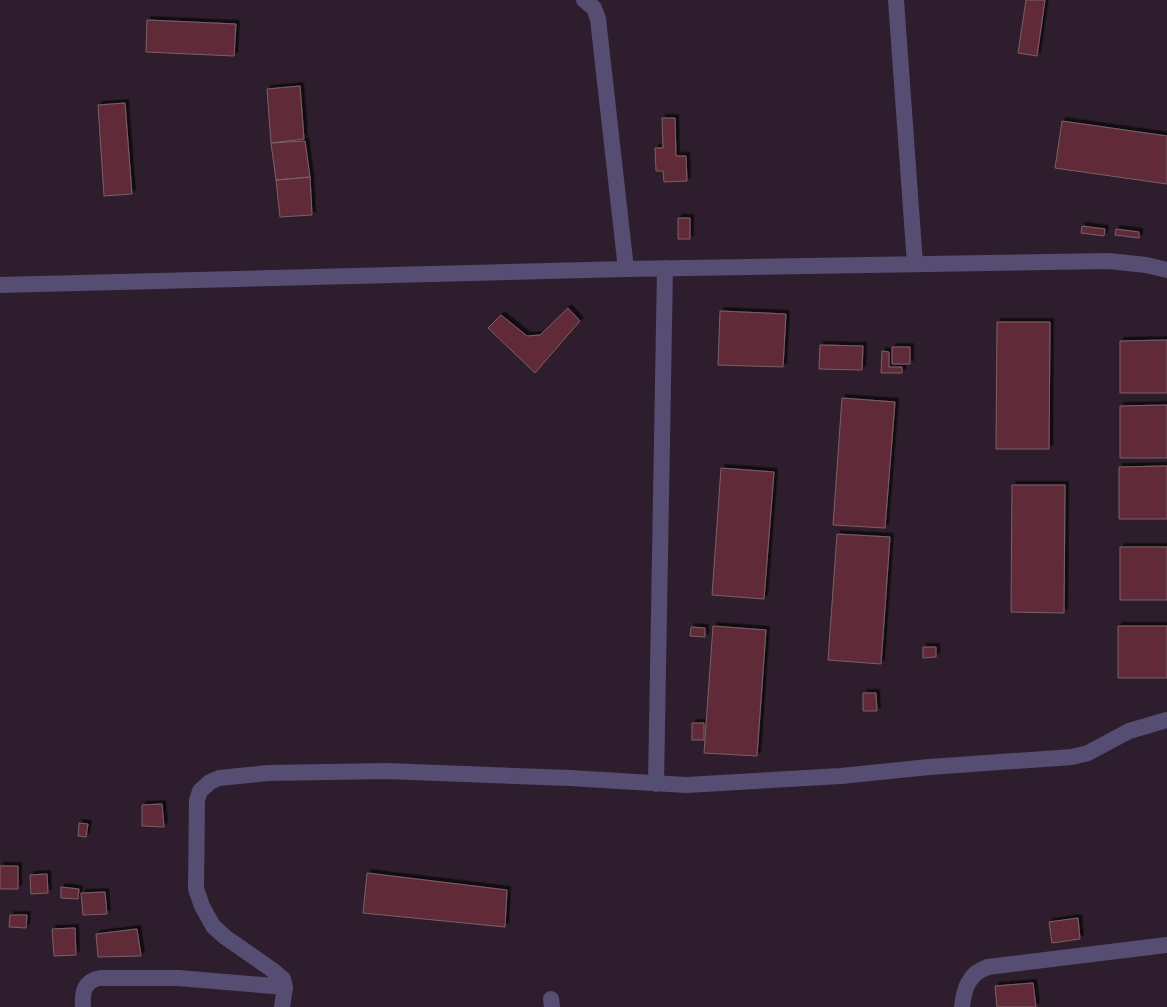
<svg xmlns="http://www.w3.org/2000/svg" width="1167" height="1007" font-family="Arial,sans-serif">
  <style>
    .building { fill: #602a39; stroke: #7b6066; filter: url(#shadow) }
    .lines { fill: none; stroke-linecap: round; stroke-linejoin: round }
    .minor { stroke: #564d73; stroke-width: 16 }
  </style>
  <defs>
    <filter id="shadow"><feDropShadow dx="3.5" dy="-3.5" stdDeviation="0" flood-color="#0009"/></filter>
  </defs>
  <rect width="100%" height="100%" fill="#2e1e2d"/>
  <!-- building -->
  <path class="building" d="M1026 0H1045L1037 56 1018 53Z
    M147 20 236 24 234 56 146 52Z
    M300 86 304 139 271 143 267 89Z
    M125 103 132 194 104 196 98 105Z
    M662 118H675L676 156H686L687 181 664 182 663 171H656L655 148H663Z
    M1062 121 1167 136V184L1055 168Z
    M305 141 310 177 276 180 271 143Z
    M310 177 312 215 280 217 276 180Z
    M678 218H690V239H678Z
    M1082 226 1105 229 1104 236 1081 233Z
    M1116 229 1139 232V238L1115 235Z
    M568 308 580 321 535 373 488 328 501 315 527 336 540 335Z
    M720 311 786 314 783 367 718 365Z
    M997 322H1050L1049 449H996Z
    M1167 340V393H1120V341Z
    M820 345 863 346 862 370 819 369Z
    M892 347H910V364H892Z
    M882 351 889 352V367H902V373H881Z
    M842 398 895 402 885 528 833 525Z
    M1167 405V458H1120V406Z
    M1167 466V519H1119V467Z
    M721 468 774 472 764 599 712 595Z
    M1012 485H1065L1064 613 1011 612Z
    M837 534 890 537 881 664 828 660Z
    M1120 547H1167V600H1120Z
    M713 626 766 630 757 756 704 753Z
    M1118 626H1167V678H1118Z
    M691 627 705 628V637L690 636Z
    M923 647H936V657L923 658Z
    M863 693H876L877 711H863Z
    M692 723H704V740H692Z
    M162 804 164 827 142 826V805Z
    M79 823 88 824 86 837 78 836Z
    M0 866H18V889H0Z
    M367 873 507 890 505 927 363 913Z
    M47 874 48 893 31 894 30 875Z
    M61 887 79 889 78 899 61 898Z
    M105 892 107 914 83 915 81 893Z
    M10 915H27L26 928 9 927Z
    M1078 918 1080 939 1052 943 1049 922Z
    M75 928 76 955 54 956 52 929Z
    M137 929 141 956 98 957 96 934Z
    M1033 983 1036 1007H997L995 986Z"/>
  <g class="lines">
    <!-- minor -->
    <path class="minor" d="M584 0 594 8 598 19 626 269
      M896 0 915 264
      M0 285 626 269 1109 261 1146 265 1167 270
      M656 784 665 268
      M551 999 552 1007
      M83 1007C82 992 84 981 100 978H178L285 987
      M282 1007 285 987 283 979 271 969 225 937 213 926 202 906 196 889 197 800 200 791 210 782 219 778 268 773 386 771 570 778 686 785 841 776 929 767 1072 757 1088 753 1129 731 1167 720
      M962 1007C964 988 969 973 988 967L1167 945"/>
  </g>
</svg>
